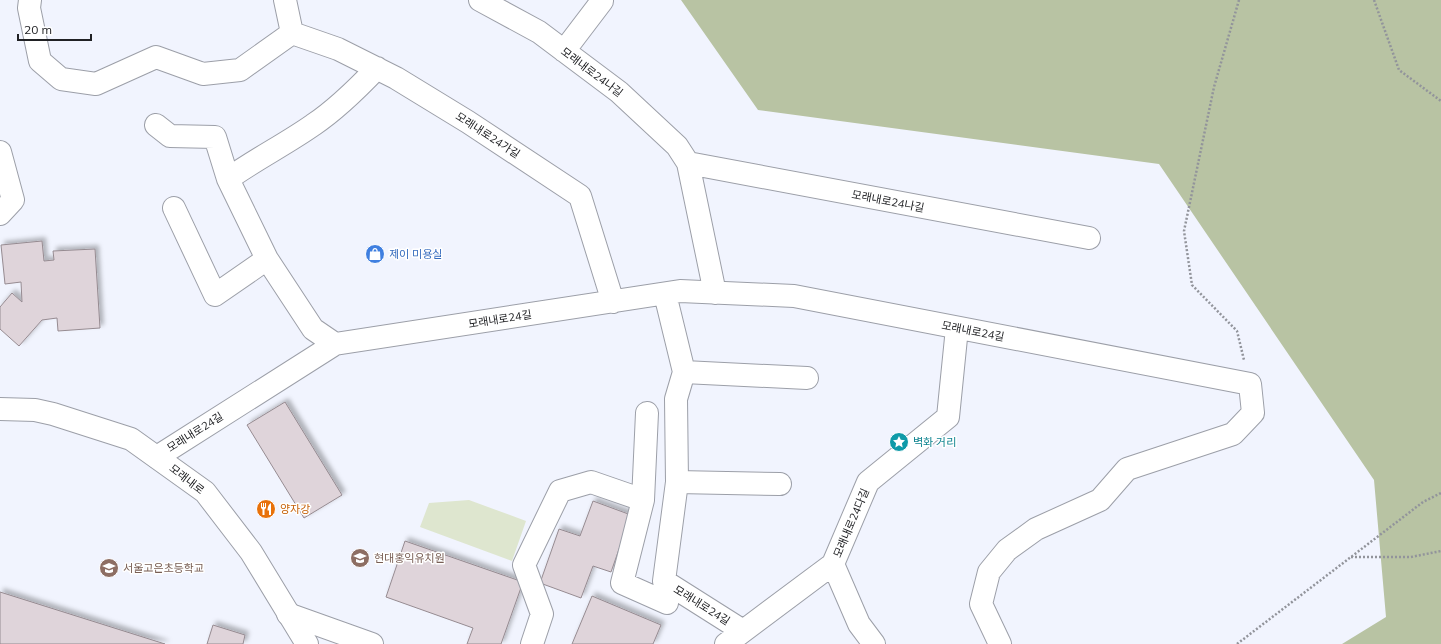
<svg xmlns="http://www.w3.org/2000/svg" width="1441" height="644" font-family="Mulish,'Noto Sans KR',sans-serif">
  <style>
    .green { fill: #dee6cf }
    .forest { fill: #b8c3a3 }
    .building { fill: #dfd4da; stroke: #968b91; filter: url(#shadow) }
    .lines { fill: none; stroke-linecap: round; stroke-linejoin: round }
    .minor-casing { stroke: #9c9fa8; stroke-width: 24 }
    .major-casing { stroke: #9c9fa8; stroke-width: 24 }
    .path { stroke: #92949b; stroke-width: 2.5; stroke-dasharray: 2 2; stroke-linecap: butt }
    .minor { stroke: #fff; stroke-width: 22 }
    .major { stroke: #fff; stroke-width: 22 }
    .labels { text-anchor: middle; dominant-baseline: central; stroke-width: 3; stroke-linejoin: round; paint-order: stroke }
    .street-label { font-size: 11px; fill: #202124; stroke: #fff }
    .shop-label { font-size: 11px; fill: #366cbe; stroke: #fff; text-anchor: start }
    .culture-label { font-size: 11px; fill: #0d838f; stroke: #fff; text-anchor: start }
    .food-label { font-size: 11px; fill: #c56008; stroke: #fff; text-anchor: start }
    .education-label { font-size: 11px; fill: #785e54; stroke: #fff; text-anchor: start }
  </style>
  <defs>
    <filter id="shadow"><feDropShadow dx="3.5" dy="-3.5" stdDeviation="2" flood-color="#0004"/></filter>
  </defs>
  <rect width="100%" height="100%" fill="#f1f4fe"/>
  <!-- green -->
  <path class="green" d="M469 500 526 521 512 561 420 527 429 503Z"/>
  <!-- forest -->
  <path class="forest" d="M681 0H1441V644H1342L1386 617 1374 480 1159 164 758 110Z"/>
  <!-- building -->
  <path class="building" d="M42 241 44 261 54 260 53 251 95 249 100 328 58 331 57 318 42 320 19 346 0 329V307L12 293 22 302 21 282 5 284 1 245Z
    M285 402 342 495 304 518 247 425Z
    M593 501 631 515 611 572 593 566 581 598 540 583 559 529 580 536Z
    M405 541 523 582 501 644H467L473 628 386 597Z
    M0 592 165 644H0Z
    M592 596 661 625 653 644H572Z
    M213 625 245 635 243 644H207Z"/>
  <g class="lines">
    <!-- minor casing -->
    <g class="minor-casing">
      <path id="minor" d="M30 0 29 8 40 61 61 79 96 84 156 57 203 74 240 70 292 33 285 0
        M480 0 539 32 619 92 677 146 688 163 715 293
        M292 33 338 49 396 78 468 122 580 196 613 302
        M564 51 602 1
        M156 125 170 136 215 137 228 179 267 259 313 329 335 344
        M0 152 13 200 0 214
        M688 163 1089 238
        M228 179C256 159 286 144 313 125 337 109 357 89 377 68
        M174 208 215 295 267 259
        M665 294 684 372 676 399 677 482 664 581 743 631
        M684 372 807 378
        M157 457 335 344 680 291 794 296 1250 384 1253 413 1233 434 1127 469 1100 500 1036 529 1007 550 989 572 981 604 1000 644
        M677 482 780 484
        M643 500 647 413
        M288 614 372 644
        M532 644 542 614 524 565 560 491 591 482 643 500 622 583 667 603
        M726 644 833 564
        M874 644 859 624 833 564 868 482 948 417 957 328"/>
    </g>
    <!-- major casing -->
    <g class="major-casing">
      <path id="major" d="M0 409 35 410 53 414 131 439 205 492 251 552 307 644"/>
    </g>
    <!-- path -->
    <path class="path" d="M1239 0 1214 87 1184 231 1192 285 1237 331 1244 360
      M1374 0 1399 70 1441 101
      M1351 557H1411L1441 551
      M1237 644 1423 502 1441 493"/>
    <!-- minor -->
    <use href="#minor" class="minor"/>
    <!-- major -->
    <use href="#major" class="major"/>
  </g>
  <!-- icons -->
  <defs>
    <g id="shop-disc" transform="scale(1)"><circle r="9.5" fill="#3f7fe0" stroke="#fff"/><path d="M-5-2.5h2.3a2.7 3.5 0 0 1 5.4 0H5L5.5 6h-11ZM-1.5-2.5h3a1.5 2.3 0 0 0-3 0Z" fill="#fff"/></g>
    <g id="sight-disc" transform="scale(1)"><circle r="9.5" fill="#0f9aa8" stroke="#fff"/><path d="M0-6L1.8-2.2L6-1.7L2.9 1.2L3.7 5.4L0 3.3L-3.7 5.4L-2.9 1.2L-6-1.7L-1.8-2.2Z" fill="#fff"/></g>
    <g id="restaurant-disc" transform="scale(1)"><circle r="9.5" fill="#e8710a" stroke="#fff"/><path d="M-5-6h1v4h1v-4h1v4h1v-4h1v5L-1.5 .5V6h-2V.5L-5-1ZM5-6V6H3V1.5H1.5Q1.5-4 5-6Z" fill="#fff"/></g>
    <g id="school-disc" transform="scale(1)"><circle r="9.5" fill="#8d6e63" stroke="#fff"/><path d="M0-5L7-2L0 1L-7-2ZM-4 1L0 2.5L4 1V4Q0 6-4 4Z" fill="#fff"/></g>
  </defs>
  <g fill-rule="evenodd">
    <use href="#shop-disc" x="375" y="254"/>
    <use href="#sight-disc" x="899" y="442"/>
    <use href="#restaurant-disc" x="266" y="509"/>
    <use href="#school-disc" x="360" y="558"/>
    <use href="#school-disc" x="109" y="568"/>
  </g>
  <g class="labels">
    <!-- street labels -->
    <g class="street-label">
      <text transform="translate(592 72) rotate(37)">모래내로24나길</text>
      <text transform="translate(488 135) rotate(33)">모래내로24가길</text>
      <text transform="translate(888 201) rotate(11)">모래내로24나길</text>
      <text transform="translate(500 319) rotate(-9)">모래내로24길</text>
      <text transform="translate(973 331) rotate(11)">모래내로24길</text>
      <text transform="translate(195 432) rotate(-32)">모래내로24길</text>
      <text transform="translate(187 479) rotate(38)">모래내로</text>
      <text transform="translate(851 523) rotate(-67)">모래내로24다길</text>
      <text transform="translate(702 605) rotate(32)">모래내로24길</text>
    </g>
    <!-- shop labels -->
    <g class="shop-label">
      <text x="389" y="254">제이 미용실</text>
    </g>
    <!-- culture labels -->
    <g class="culture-label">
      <text x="913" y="442">벽화 거리</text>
    </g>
    <!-- food labels -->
    <g class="food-label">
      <text x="280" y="509">양자강</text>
    </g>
    <!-- education labels -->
    <g class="education-label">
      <text x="374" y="558">현대홍익유치원</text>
      <text x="123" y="568">서울고은초등학교</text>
    </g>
  </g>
  <!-- scale -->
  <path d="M18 34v6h73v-6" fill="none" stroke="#202124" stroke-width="2"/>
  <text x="24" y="34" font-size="12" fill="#202124" stroke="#ffffff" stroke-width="3" paint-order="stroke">20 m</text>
</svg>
